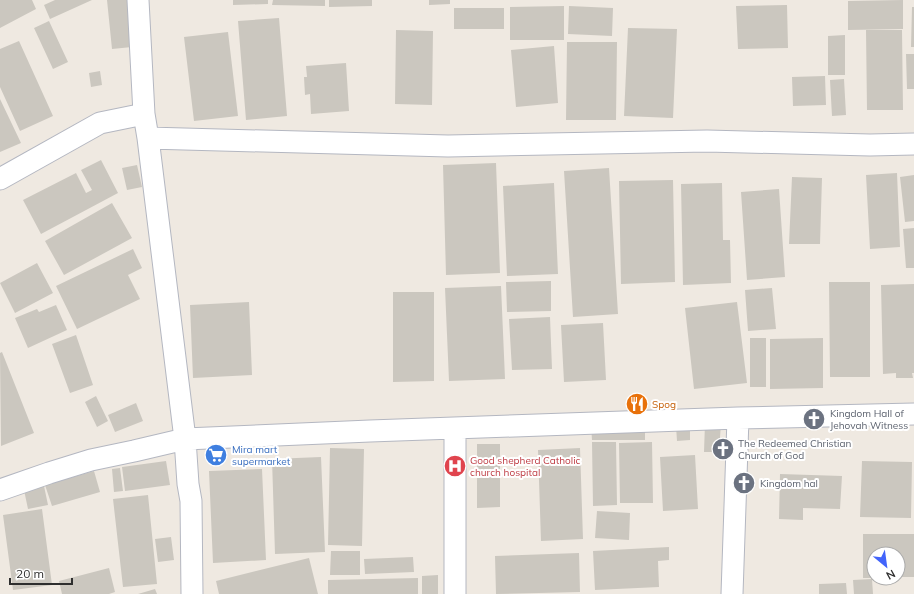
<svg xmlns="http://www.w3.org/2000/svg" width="914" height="594" font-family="Mulish,sans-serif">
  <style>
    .building { fill: #cbc7bf }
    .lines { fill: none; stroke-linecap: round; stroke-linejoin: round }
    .street-casing { stroke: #b4b7c1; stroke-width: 23 }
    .street { stroke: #fff; stroke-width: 21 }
    .labels { text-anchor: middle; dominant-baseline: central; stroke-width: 4; stroke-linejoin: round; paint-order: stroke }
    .food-label { font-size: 10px; fill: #c56008; stroke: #fff; text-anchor: start }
    .worship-label { font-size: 10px; fill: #5b616d; stroke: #fff; text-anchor: start }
    .shop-label { font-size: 10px; fill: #366cbe; stroke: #fff; text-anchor: start }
    .health-label { font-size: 10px; fill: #be3a42; stroke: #fff; text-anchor: start }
  </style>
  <rect width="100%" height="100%" fill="#efe9e1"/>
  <!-- building -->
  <path class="building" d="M0 0H32L36 9 0 28Z
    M55 0H92L50 19 44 5Z
    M107 0H127L132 47 112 49Z
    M233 0H268V4L233 5Z
    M273 0H325V6L272 5Z
    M329 0H372V6L329 7Z
    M429 0H450V4L429 5Z
    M903 0V29L848 30V1Z
    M787 5 788 48 738 49 736 6Z
    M564 6V40H510V7Z
    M569 6 613 8 612 36 568 34Z
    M912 7H914V47H911Z
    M454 8H504V29H454Z
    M279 18 287 116 246 120 238 21Z
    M49 21 68 62 53 69 34 28Z
    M628 28 677 29 673 118 624 116Z
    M396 30 433 31 432 105 395 104Z
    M866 30H902L903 110H867Z
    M228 32 238 116 194 121 184 37Z
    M845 35V75H828V36Z
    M19 41 53 116 20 131 0 87V49Z
    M567 42H617L616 120H566Z
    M554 46 558 103 516 107 511 50Z
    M906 54H914V89H907Z
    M346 63 349 111 311 114 310 94 305 95 304 77H307L306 66Z
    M100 71 102 85 91 87 89 73Z
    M825 76 826 105 793 106 792 77Z
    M844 79 846 115 832 116 830 80Z
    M0 99 21 143 0 152Z
    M101 160 118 193 41 234 23 200 76 173 86 193 92 190 81 170Z
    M496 163 500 273 446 275 443 165Z
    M137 165 142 187 127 190 122 168Z
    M609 168 618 314 573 317 564 171Z
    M897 173 900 247 870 249 866 175Z
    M914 175V221L905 222 900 177Z
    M792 177 822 178 820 244H789Z
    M673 180 675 282 621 284 619 181Z
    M554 183 558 274 507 276 503 186Z
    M722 183 723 240H730L731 283 683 285 681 184Z
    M779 189 785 277 747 280 741 192Z
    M112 203 132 238 64 275 45 241Z
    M914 228V268H906L903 229Z
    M133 249 142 268 128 275 140 299 77 329 56 286Z
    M37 263 53 293 15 313 0 283Z
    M551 281V311L507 312 506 282Z
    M829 282H870V377H830Z
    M914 284V373H912L913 378H896V373L883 374 881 285Z
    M501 286 505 379 449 381 445 288Z
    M772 288 776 329 748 331 745 290Z
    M393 292H434V381L393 382Z
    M249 302 252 375 193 378 190 305Z
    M737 302 747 383 694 389 685 308Z
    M56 305 67 330 28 348 15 318 37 309 39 312Z
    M550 317 552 369 512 370 509 319Z
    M603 323 606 380 564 382 561 325Z
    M76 335 93 385 70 393 52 344Z
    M750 338H766V387H750Z
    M823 338V388L770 389V339Z
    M2 352 34 433 1 446 0 353Z
    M96 396 108 421 97 427 85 402Z
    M136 403 143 421 115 432 108 415Z
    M705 423H721L719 452H704Z
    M591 424H645V440H592Z
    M676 426H690V440L677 441Z
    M592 442H616L617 505 593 506Z
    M652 442 653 503H620L619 443Z
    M477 444H500V507L477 508Z
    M330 448 364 449 362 546 328 545Z
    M580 448 583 539 541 541 538 450Z
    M695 455 698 509 663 511 660 457Z
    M321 457 325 552 275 554 272 459Z
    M166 461 170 485 125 491 122 467Z
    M862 461 912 462 911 518 860 517Z
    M120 468 123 491 114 492 112 469Z
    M262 469 266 560 213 563 209 471Z
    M94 471 100 492 52 506 45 485Z
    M780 474 842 476 840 509 803 508V520L779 519Z
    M44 486 48 505 28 509 24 490Z
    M148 495 157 584 123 587 113 499Z
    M42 509 52 585 13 590 3 515Z
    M597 511 630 513 629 540 595 538Z
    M863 534H914V577H898V554H874V578H863Z
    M171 537 174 560 158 562 155 539Z
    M669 547V560L658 561 659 587 595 590 593 551Z
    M331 551H360V575H330Z
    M579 553 580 592 496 594 495 556Z
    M413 557 414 572 365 574 364 559Z
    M309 558 318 594H219L216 581Z
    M109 568 115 592 109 594H62L59 581Z
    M438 575V594H422V576Z
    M418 578V594H328V580Z
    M872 579 873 594H854L853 580Z
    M846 583 847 594H819V584Z
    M155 589 157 594H138Z"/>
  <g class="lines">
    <!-- street casing -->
    <g class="street-casing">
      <path id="street" d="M138 0 144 114 148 138 185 439 188 484 191 501 192 594
        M148 138 448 146 707 141 870 145 914 144
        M0 179 100 123 144 114
        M0 490 49 473 91 460 134 451 185 439 370 431 738 418 914 414
        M455 594V428
        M732 594 738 418"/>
    </g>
    <!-- street -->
    <use href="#street" class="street"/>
  </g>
  <!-- icons -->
  <defs>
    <g id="restaurant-disc" transform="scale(1.15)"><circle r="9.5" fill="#e8710a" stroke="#fff"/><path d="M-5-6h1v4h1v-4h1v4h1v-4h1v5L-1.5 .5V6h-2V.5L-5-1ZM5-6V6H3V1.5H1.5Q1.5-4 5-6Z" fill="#fff"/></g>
    <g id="church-disc" transform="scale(1.15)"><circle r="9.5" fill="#6b7280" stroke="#fff"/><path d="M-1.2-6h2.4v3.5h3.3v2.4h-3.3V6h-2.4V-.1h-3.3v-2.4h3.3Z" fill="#fff"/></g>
    <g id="supermarket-disc" transform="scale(1.15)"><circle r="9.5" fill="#3f7fe0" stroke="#fff"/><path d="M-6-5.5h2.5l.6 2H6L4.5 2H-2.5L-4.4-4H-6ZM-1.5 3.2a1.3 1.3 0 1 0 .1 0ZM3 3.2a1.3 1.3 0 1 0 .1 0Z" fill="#fff"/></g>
    <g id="hospital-disc" transform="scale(1.15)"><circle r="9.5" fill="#e0444e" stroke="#fff"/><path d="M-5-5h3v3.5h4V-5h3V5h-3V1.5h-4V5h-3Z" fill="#fff"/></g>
  </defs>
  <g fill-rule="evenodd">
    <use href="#restaurant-disc" x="637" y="404"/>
    <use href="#church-disc" x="814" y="419"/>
    <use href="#church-disc" x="723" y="449"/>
    <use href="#supermarket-disc" x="216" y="455"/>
    <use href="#hospital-disc" x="455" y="466"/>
    <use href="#church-disc" x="744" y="483"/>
  </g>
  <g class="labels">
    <!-- food labels -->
    <g class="food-label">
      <text x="652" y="404">Spog</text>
    </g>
    <!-- worship labels -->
    <g class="worship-label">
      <text x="830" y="413">Kingdom Hall of<tspan x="830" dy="12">Jehovah Witness</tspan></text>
      <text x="738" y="443">The Redeemed Christian<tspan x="738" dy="12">Church of God</tspan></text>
      <text x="760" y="483">Kingdom hal</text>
    </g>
    <!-- shop labels -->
    <g class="shop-label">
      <text x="232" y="449">Mira mart<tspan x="232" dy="12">supermarket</tspan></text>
    </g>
    <!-- health labels -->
    <g class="health-label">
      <text x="470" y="460">Good shepherd Catholic<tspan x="470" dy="12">church hospital</tspan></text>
    </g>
  </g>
  <!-- north arrow -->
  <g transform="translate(886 566) rotate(151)"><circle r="19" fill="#ffffff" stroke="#ababab"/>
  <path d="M0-3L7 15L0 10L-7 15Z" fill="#4264fb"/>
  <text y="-6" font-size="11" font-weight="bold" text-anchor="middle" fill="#2e2e2e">N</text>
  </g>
  <!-- scale -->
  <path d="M10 578v6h62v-6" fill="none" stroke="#2e2e2e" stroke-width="2"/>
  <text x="16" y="578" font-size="12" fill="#2e2e2e" stroke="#ffffff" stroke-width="3" paint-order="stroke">20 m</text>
</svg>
